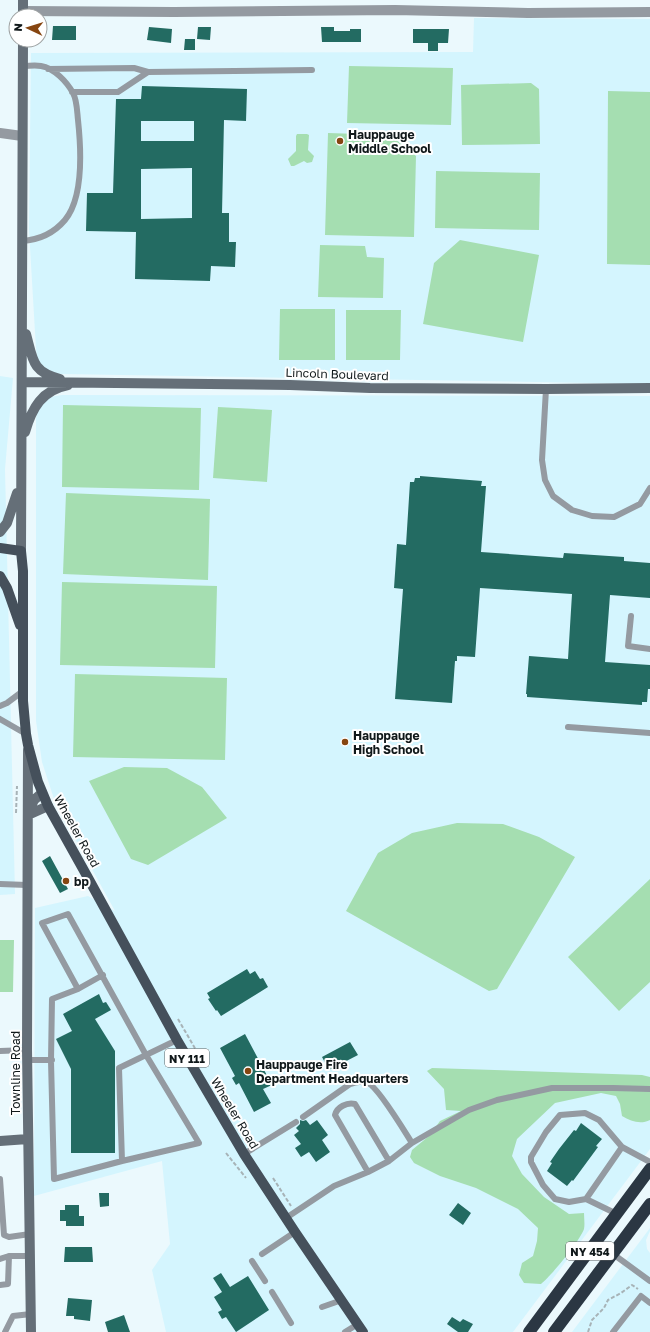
<svg xmlns="http://www.w3.org/2000/svg" width="650" height="1332" font-family="'Golos Text',sans-serif">
  <style>
    .built { fill: #d4f5fe }
    .green { fill: #a5deb1 }
    .building { fill: #236b62; fill-rule: evenodd }
    .lines { fill: none; stroke-linecap: round; stroke-linejoin: round }
    .path { stroke: #a7b3b7; stroke-width: 2; stroke-dasharray: 4 2; stroke-linecap: butt }
    .lane { stroke: #949aa1; stroke-width: 6 }
    .street { stroke: #949aa1; stroke-width: 10 }
    .secondary { stroke: #656f78; stroke-width: 10 }
    .primary { stroke: #45505b; stroke-width: 10 }
    .highway { stroke: #2b3743; stroke-width: 12 }
    .poi-dot { fill: #864510; stroke: #fff; stroke-width: 1.5 }
    .labels { text-anchor: middle; dominant-baseline: central; stroke-width: 4; stroke-linejoin: round; paint-order: stroke }
    .shield { fill: #fff; stroke: #585d5f; stroke-width: 1 }
    .shield-label { font-size: 11px; font-weight: bold; fill: #10181a }
    .poi-label { font-size: 12px; font-weight: bold; fill: #10181a; stroke: #fff; text-anchor: start }
    .street-label { font-size: 12px; fill: #10181a; stroke: #fff }
  </style>
  <rect width="100%" height="100%" fill="#ebf9fd"/>
  <!-- built -->
  <path class="built" d="M474 18 650 19V384L61 374 51 373 43 368 37 359 36 349 29 230 31 53 473 52Z
    M0 376 13 378 5 469 15 894 0 895Z
    M62 395 650 396V1149L513 1332H166L152 1270 170 1244 162 1161 34 1196 35 908 88 896 115 911 55 802 42 762 36 721V418L38 409 50 397Z
    M650 1228V1231L646 1240 647 1249 650 1253V1332H572Z"/>
  <!-- green -->
  <path class="green" d="M349 66 453 68 451 125 347 123Z
    M531 83 539 89 540 144 462 145 461 85Z
    M608 91 650 92V265L607 264Z
    M328 133 390 135 416 156 414 237 325 235Z
    M297 134H307L309 135 308 150 314 156 312 162 307 163 304 161 294 166H291L288 159 296 151V136Z
    M436 171 540 173 539 230 435 228Z
    M460 240 539 255 523 342 423 324 434 263Z
    M320 245 365 246 367 257 384 258 383 298 318 297Z
    M280 309H335V360H279Z
    M346 310H401L400 360H346Z
    M63 405 201 408 199 490 62 487Z
    M218 407 272 410 267 482 213 478Z
    M66 493 210 499 208 580 63 574Z
    M62 582 217 586 215 668 60 665Z
    M75 674 227 678 225 760 73 757Z
    M124 767 167 768 202 787 227 818 148 865 131 859 89 781Z
    M457 823 503 824 539 837 575 857 497 989 489 991 346 911 378 853 412 833Z
    M650 879V982L619 1011 568 957Z
    M0 940H14L13 992H0Z
    M432 1068 642 1075 650 1077V1120C640 1125 631 1121 622 1116L620 1104 616 1096 601 1093 555 1103 517 1139 512 1156 522 1174 544 1197 569 1214 584 1213C584 1218 585 1224 584 1229 579 1242 552 1275 541 1284L524 1283 519 1275 522 1263 533 1256 537 1241 538 1228 518 1209 476 1188 440 1176 414 1163 410 1157 412 1150 429 1136 440 1121 461 1111 446 1110 444 1089 427 1071Z"/>
  <!-- building -->
  <path class="building" d="M53 26H76V40H52Z
    M149 27 172 29 171 43 147 40Z
    M198 27H211L210 40 197 39Z
    M321 27H334V31H350V29H361V42H322Z
    M413 29H449L448 43H438V51H428V43H413Z
    M185 39H195V50H184Z
    M142 86 247 89 246 121 224 120 222 213H229V242H236L235 267 211 266 210 281 135 279 136 232 86 231 87 193H113L116 99H141ZM141 121H194V141H141ZM192 168V218L141 219V169Z
    M420 476 482 481 481 486H486L481 552 563 558 564 553 624 557V561L650 563V598L610 595 605 662 650 665V689H648L647 702H642V705L527 697V694H526L529 656 568 659 572 594 480 588 475 657 457 656V661H455L452 703 395 699 403 589 394 588 397 544 406 545 410 482H414L415 478H420Z
    M50 856 68 889 60 893 42 861Z
    M247 969 250 974 255 971 260 979 263 978 268 987 221 1016 217 1010 216 1011 208 999 210 998 207 993Z
    M99 994 103 1003 106 1002 111 1010 95 1019 115 1051V1153H71V1069L56 1039 72 1031 63 1014Z
    M245 1034 272 1085 263 1089 271 1103 254 1112 239 1083 236 1085 232 1078 235 1076 220 1048Z
    M350 1042 358 1055 329 1070 322 1057Z
    M300 1120 303 1121 306 1120 310 1125 317 1120 328 1135 322 1140 330 1152 316 1162 309 1152 301 1157 295 1148 301 1144 294 1135 299 1131 296 1128 300 1124Z
    M581 1123 602 1139 596 1146 598 1147 573 1181 572 1180 567 1186 547 1171 552 1163 550 1162 559 1149 574 1130 576 1131Z
    M99 1193H109V1206L100 1207Z
    M458 1203 471 1213 463 1225 449 1215Z
    M65 1205H79V1216H84V1226H66V1221H60V1210H65Z
    M65 1247H92L93 1262H64Z
    M221 1273 230 1287 248 1276 269 1310 236 1332 226 1317 222 1319 218 1312 222 1310 214 1297 222 1292 213 1278Z
    M68 1298 92 1300 90 1321 74 1319V1316H66Z
    M124 1315 130 1332H108L105 1322Z
    M452 1317 460 1322 463 1319 473 1324 468 1332H458L447 1324Z"/>
  <g class="lines">
    <!-- path -->
    <path class="path" d="M16 813 17 786
      M178 1019 196 1050
      M226 1153 246 1178
      M273 1178 291 1206
      M588 1332 592 1320 604 1308 608 1300 621 1293 632 1285 638 1289"/>
    <!-- lane -->
    <path class="lane" d="M48 69 134 68 148 72 118 92H72
      M148 72 312 70
      M22 241C38 240 54 233 65 220 84 197 81 148 78 120 77 111 77 100 73 93 67 82 54 68 41 66 35 65 29 66 23 66
      M546 389 542 460 545 480 553 496 572 510 592 516 614 517 640 504 650 488
      M631 616 628 646 650 649
      M0 706 7 703 23 691
      M0 719 26 734
      M568 727 650 733
      M0 884 27 885
      M78 989 103 975
      M0 1051 27 1050
      M28 1060H52
      M303 1117 350 1084C357 1082 361 1081 368 1083 378 1087 405 1132 412 1143
      M244 1154 296 1122
      M122 1161 119 1068 146 1055 68 914 42 923 78 989 52 999 51 1061 54 1179 122 1161 199 1143 146 1055 177 1040
      M368 1172 335 1115C337 1107 347 1102 355 1104L389 1161
      M0 1179 4 1235 9 1237 30 1234
      M586 1199 622 1147
      M617 1214 586 1199 569 1202 555 1199 543 1185 531 1162V1157L546 1132 560 1115 585 1113 599 1120 622 1147 650 1162
      M286 1218 334 1186 368 1172 389 1161 412 1143 469 1110 497 1100 552 1088H613L650 1089
      M262 1254 295 1232
      M613 1254 650 1281
      M0 1259 9 1256H30
      M252 1261 265 1281
      M0 1285 8 1284 9 1256
      M272 1292 291 1323
      M322 1307 342 1300
      M5 1332 13 1316 31 1314
      M345 1332 358 1324
      M613 1332 641 1296 650 1303"/>
    <!-- street -->
    <path class="street" d="M23 11 174 12 395 10 528 13 650 12
      M0 133 22 136"/>
    <!-- secondary -->
    <path class="secondary" d="M23 16V0
      M26 334C33 360 32 372 60 379
      M23 382 290 385 370 388 546 389 650 388
      M25 432C32 408 42 390 68 385
      M0 532 7 523 17 493
      M21 551 23 40
      M28 750 27 1050 31 1332
      M29 811 34 800 42 793
      M28 815 48 806
      M0 1141 28 1139"/>
    <!-- primary -->
    <path class="primary" d="M0 548 21 551 23 571V701L26 734 28 745 38 782 48 806 87 876 177 1040 244 1154 295 1232 363 1332
      M0 576 7 588 20 625"/>
    <!-- highway -->
    <path class="highway" d="M529 1332 650 1169
      M554 1332 650 1204"/>
  </g>
  <!-- markers -->
  <g class="poi-dot">
    <circle cx="340" cy="141" r="4"/>
    <circle cx="345" cy="742" r="4"/>
    <circle cx="66" cy="881" r="4"/>
    <circle cx="248" cy="1071" r="4"/>
  </g>
  <g class="labels">
    <!-- shield labels -->
    <g class="shield">
      <rect x="165" y="1049" width="44" height="18" rx="3"/>
      <rect x="566" y="1242" width="48" height="18" rx="3"/>
    </g>
    <g class="shield-label">
      <text x="187" y="1058">NY 111</text>
      <text x="590" y="1251">NY 454</text>
    </g>
    <!-- poi labels -->
    <g class="poi-label">
      <text x="348" y="134">Hauppauge<tspan x="348" dy="14">Middle School</tspan></text>
      <text x="353" y="735">Hauppauge<tspan x="353" dy="14">High School</tspan></text>
      <text x="74" y="881">bp</text>
      <text x="256" y="1064">Hauppauge Fire<tspan x="256" dy="14">Department Headquarters</tspan></text>
    </g>
    <!-- street labels -->
    <g class="street-label">
      <text transform="translate(337 374) rotate(2)">Lincoln Boulevard</text>
      <text transform="translate(77 831) rotate(61)">Wheeler Road</text>
      <text transform="translate(15 1073) rotate(-90)">Townline Road</text>
      <text transform="translate(235 1113) rotate(59)">Wheeler Road</text>
    </g>
  </g>
  <!-- north arrow -->
  <g transform="translate(28 28) rotate(274)"><circle r="19" fill="#ffffff" stroke="#9fa3a3"/>
  <path d="M0-3L7 15L0 10L-7 15Z" fill="#864510"/>
  <text y="-6" font-size="11" font-weight="bold" text-anchor="middle" fill="#10181a">N</text>
  </g>
</svg>
